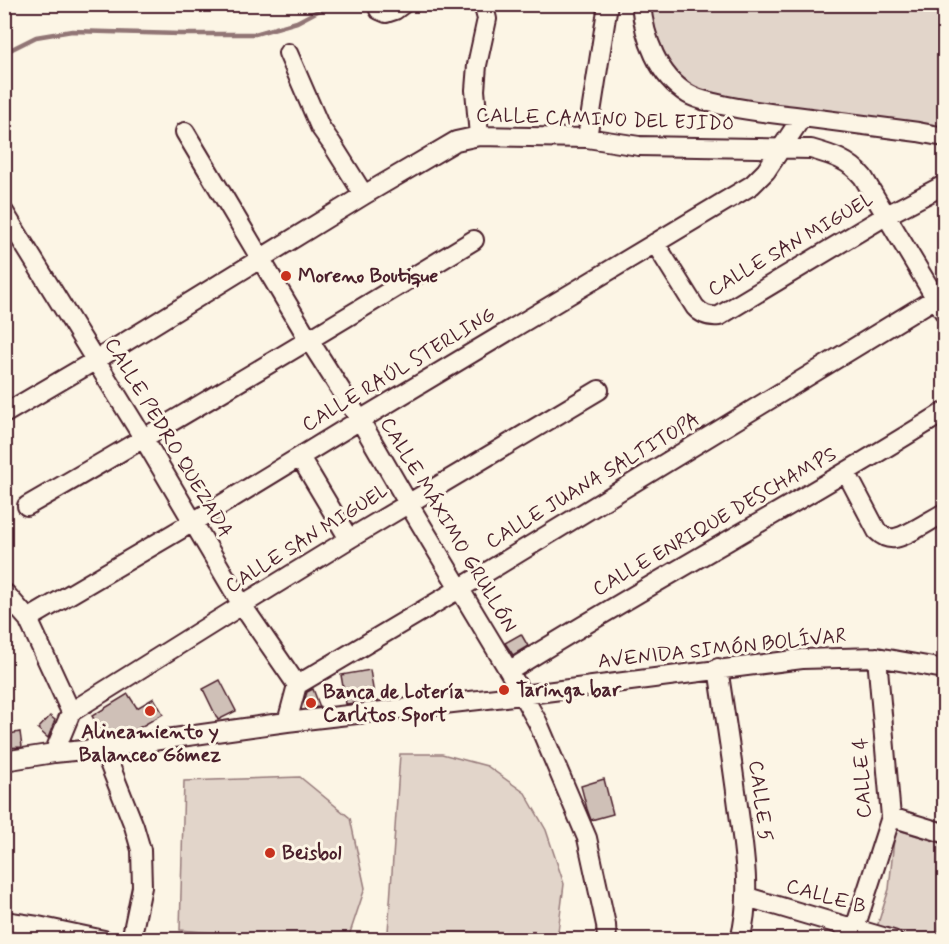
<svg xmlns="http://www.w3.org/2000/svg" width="949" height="944" font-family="Mynerve,sans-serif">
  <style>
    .green { fill: #e2d5ca; stroke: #967a7a; stroke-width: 1.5 }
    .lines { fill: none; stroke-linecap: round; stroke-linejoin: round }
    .stream { stroke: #917474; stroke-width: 4.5 }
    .building { fill: #cfc0b7; stroke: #4a1f2b; stroke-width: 1.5 }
    .minor-casing { stroke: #4a1f2b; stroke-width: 22 }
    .minor { stroke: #fcf5e5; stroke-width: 18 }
    .poi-dot { fill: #c8321e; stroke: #fcf5e5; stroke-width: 2 }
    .labels { text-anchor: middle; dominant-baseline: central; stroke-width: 6; stroke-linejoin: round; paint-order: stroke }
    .street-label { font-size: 20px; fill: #4a1f2b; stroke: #fcf5e5 }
    .poi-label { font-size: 20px; font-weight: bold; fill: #4a1f2b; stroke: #fcf5e5; text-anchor: start }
  </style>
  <rect width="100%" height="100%" fill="#fcf5e5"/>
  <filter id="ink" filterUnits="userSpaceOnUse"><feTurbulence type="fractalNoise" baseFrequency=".0167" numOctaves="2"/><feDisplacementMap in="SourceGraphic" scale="12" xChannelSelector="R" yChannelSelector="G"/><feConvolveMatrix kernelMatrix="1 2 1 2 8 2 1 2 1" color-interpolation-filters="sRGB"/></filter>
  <g filter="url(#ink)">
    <!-- green -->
    <path class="green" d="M641 5H944V140L689 94 666 61Z
      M400 754H442L487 766 525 793 546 830 564 884 558 932H388Z
      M300 777 350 818 365 888 348 939H280L180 930 184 781Z
      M895 829 944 844V939H907L876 930 889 889Z"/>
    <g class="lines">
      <!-- stream -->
      <path class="stream" d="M4 53 36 37 72 31 180 34H255L297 22 331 4"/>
    </g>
    <!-- building -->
    <path class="building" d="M521 634 528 646 513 655 505 643Z
      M370 670 375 701 346 704 341 675Z
      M220 680 236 711 218 720 203 689Z
      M313 689 320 707 306 708 304 702 307 692Z
      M128 694 137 708 154 698 163 714 132 732 104 736 92 716Z
      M50 716 55 720 48 738 38 729Z
      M20 732 22 747 4 748V735Z
      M604 779 613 814 591 820 587 809 581 786Z"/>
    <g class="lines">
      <!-- minor casing -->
      <g class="minor-casing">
        <path id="minor" d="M641 4C644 38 658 76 688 94 696 99 706 101 714 103 741 110 768 113 795 116 836 121 877 127 918 132L944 137
          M379 10 386 13 395 10 403 4
          M288 53 320 127 332 144 364 195
          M185 132 309 340 360 420 408 503 509 671 538 723 587 838 606 925 607 940
          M479 136 475 90 477 65 487 19 483 4
          M587 138 608 4
          M4 212 144 439 242 605 297 685
          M655 243 695 307C702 315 709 317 719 316L887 215 944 185
          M4 414 96 360 364 195 456 141 479 136 587 138 639 146 811 149C832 155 849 160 863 177L944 312
          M300 457 349 539
          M846 472 877 531C882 536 887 539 895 538 908 536 932 519 944 513
          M27 506C177 420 326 330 474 240
          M6 594 28 619 71 712 54 753
          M28 619 193 522 360 420 752 185 766 171 802 117
          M718 668C725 714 732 760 738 806 744 851 752 895 740 940
          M509 671C652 581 802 502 944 412
          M71 712 242 605 349 539 599 390
          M287 722 297 685 459 589 944 293
          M103 748 134 826 141 850 142 887 131 940
          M4 761 54 753 103 748 287 722 522 695 802 659 877 657 944 669
          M891 817 944 833
          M747 897 893 940
          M4 921 38 926 104 940
          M855 928 891 817 877 657"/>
      </g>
      <!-- minor -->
      <use href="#minor" class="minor"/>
    </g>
  </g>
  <!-- markers -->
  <g class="poi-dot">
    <circle cx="286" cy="276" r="6"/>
    <circle cx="504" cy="690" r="6"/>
    <circle cx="311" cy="703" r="6"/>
    <circle cx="150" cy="711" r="6"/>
    <circle cx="270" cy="853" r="6"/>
  </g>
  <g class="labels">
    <!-- street labels -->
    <g class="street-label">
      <text transform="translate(605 120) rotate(2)">CALLE CAMINO DEL EJIDO</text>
      <text transform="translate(791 245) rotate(-30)">CALLE SAN MIGUEL</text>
      <text transform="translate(399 370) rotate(-31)">CALLE RAÚL STERLING</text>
      <text transform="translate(168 438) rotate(59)">CALLE PEDRO QUEZADA</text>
      <text transform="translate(593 481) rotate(-31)">CALLE JUANA SALTITOPA</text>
      <text transform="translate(715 522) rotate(-30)">CALLE ENRIQUE DESCHAMPS</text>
      <text transform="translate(448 525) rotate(59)">CALLE MÁXIMO GRULLÓN</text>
      <text transform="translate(307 539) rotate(-32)">CALLE SAN MIGUEL</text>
      <text transform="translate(722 649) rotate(-6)">AVENIDA SIMÓN BOLÍVAR</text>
      <text transform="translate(863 778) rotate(-93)">CALLE 4</text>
      <text transform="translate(760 801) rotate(83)">CALLE 5</text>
      <text transform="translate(826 897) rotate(16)">CALLE B</text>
    </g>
    <!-- poi labels -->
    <g class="poi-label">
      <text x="298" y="276">Moreno Boutique</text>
      <text x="516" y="690">Taringa bar</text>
      <text x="323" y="692">Banca de Lotería<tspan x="323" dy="23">Carlitos Sport</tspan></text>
      <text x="150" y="732" text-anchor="middle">Alineamiento y<tspan x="150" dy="23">Balanceo Gómez</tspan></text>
      <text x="282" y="853">Beisbol</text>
    </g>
  </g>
  <!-- margin -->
  <rect width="949" height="944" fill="none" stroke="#fcf5e5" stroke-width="24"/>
  <rect x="12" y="12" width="925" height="920" fill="none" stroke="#4a1f2b" stroke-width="2" filter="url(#ink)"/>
</svg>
